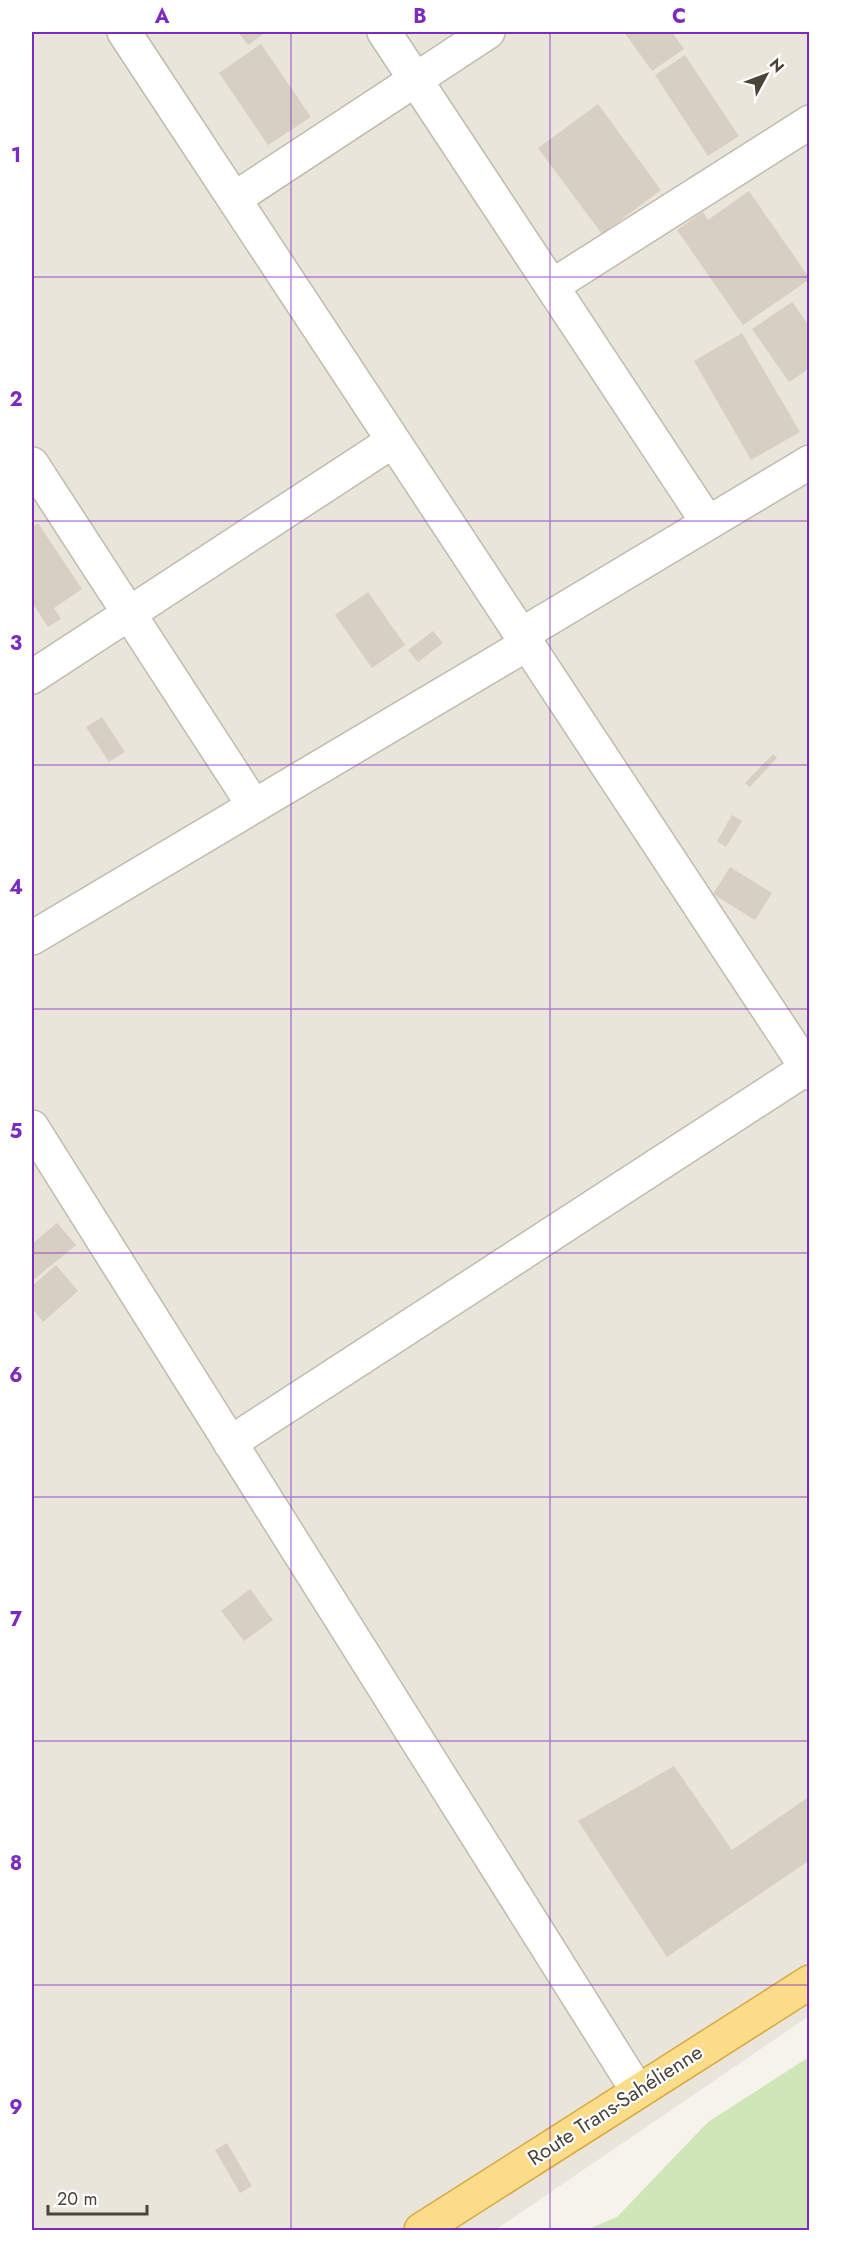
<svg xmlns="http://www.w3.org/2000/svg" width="841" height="2262" font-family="Jost,sans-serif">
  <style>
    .residential { fill: #e9e5da }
    .green { fill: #cfe7b6 }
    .building { fill: #d7cfc1 }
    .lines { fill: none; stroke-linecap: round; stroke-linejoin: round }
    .minor-casing { stroke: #c1bbae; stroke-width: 36 }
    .trunk-casing { stroke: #d9a942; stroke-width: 36 }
    .minor { stroke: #fff; stroke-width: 33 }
    .trunk { stroke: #fadc89; stroke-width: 33 }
    .grid { fill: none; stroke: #7b2cbf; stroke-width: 1.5; stroke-opacity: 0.55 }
    .labels { text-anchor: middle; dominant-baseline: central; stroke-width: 4.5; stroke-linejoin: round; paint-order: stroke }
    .street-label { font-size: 21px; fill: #4a4439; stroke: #fff }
    .neatline { fill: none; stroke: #7b2cbf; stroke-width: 2 }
    .grid-label { font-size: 20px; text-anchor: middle; font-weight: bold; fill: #7b2cbf }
  </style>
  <rect width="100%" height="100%" fill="#f5f3ec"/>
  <!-- residential -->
  <path class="residential" d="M32 32H809V2016L495 2230H32Z"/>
  <!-- green -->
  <path class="green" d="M809 2057V2230H586L617 2217 708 2122Z"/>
  <!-- building -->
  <path class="building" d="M238 32H266L248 45Z
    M624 32H672L684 49 652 71Z
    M261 44 311 117 268 145 219 73Z
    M685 55 739 136 708 156 655 75Z
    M598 104 661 190 602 234 538 148Z
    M749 191 810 279 743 325 677 230 703 212 708 220Z
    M792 302 810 327V368L789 382 752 329Z
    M742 333 800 432 751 460 694 361Z
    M38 523 82 589 54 608 61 619 48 627 32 602V528Z
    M368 592 405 645 372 668 335 615Z
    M433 631 443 643 418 662 408 650Z
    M102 717 125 752 109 762 86 727Z
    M773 754 777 758 750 787 745 783Z
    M732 815 742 821 726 847 717 841Z
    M730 867 772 893 755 920 713 894Z
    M57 1223 76 1245 32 1281V1244Z
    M56 1265 78 1291 43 1322 32 1308V1286Z
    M250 1589 273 1620 244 1641 221 1611Z
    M674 1766 732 1850 810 1796V1860L667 1957 578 1821Z
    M227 2143 252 2186 240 2193 215 2150Z"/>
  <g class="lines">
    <!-- minor casing -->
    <g class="minor-casing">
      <path id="minor" d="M124 32 810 1073
        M384 32 708 523
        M234 199 488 32
        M552 286 810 122
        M32 464 254 806
        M521 635 810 462
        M32 677 393 441
        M32 938 527 644
        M32 1127 637 2090
        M230 1443 810 1066"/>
    </g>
    <!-- trunk casing -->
    <g class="trunk-casing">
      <path id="trunk" d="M421 2230 810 1982"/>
    </g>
    <!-- minor -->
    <use href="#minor" class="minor"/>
    <!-- trunk -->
    <use href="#trunk" class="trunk"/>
  </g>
  <!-- grid -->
  <path class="grid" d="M291 32V2230M550 32V2230M32 277H810M32 521H810M32 765H810M32 1009H810M32 1253H810M32 1497H810M32 1741H810M32 1985H810"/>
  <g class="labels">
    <!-- street labels -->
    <g class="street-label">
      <text transform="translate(615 2105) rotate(-33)">Route Trans-Sahélienne</text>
    </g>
  </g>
  <!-- border -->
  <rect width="841" height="2262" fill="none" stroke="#ffffff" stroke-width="66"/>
  <!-- north arrow -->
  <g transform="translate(766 75) rotate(49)" stroke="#ffffff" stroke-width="4.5" paint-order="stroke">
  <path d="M0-4.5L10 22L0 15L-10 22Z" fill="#4a4439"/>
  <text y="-9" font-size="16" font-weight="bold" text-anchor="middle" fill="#4a4439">N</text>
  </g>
  <!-- scale -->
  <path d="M48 2205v9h99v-9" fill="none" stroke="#4a4439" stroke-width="3"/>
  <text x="57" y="2205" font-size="18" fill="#4a4439" stroke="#ffffff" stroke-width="4.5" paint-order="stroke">20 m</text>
  <rect x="33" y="33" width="775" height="2196" class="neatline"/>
  <g class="grid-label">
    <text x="162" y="23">A</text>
    <text x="420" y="23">B</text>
    <text x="679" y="23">C</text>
    <text x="16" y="162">1</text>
    <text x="16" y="406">2</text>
    <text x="16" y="650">3</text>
    <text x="16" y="894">4</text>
    <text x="16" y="1138">5</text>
    <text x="16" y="1382">6</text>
    <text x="16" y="1626">7</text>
    <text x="16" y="1870">8</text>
    <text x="16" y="2114">9</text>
  </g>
</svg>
